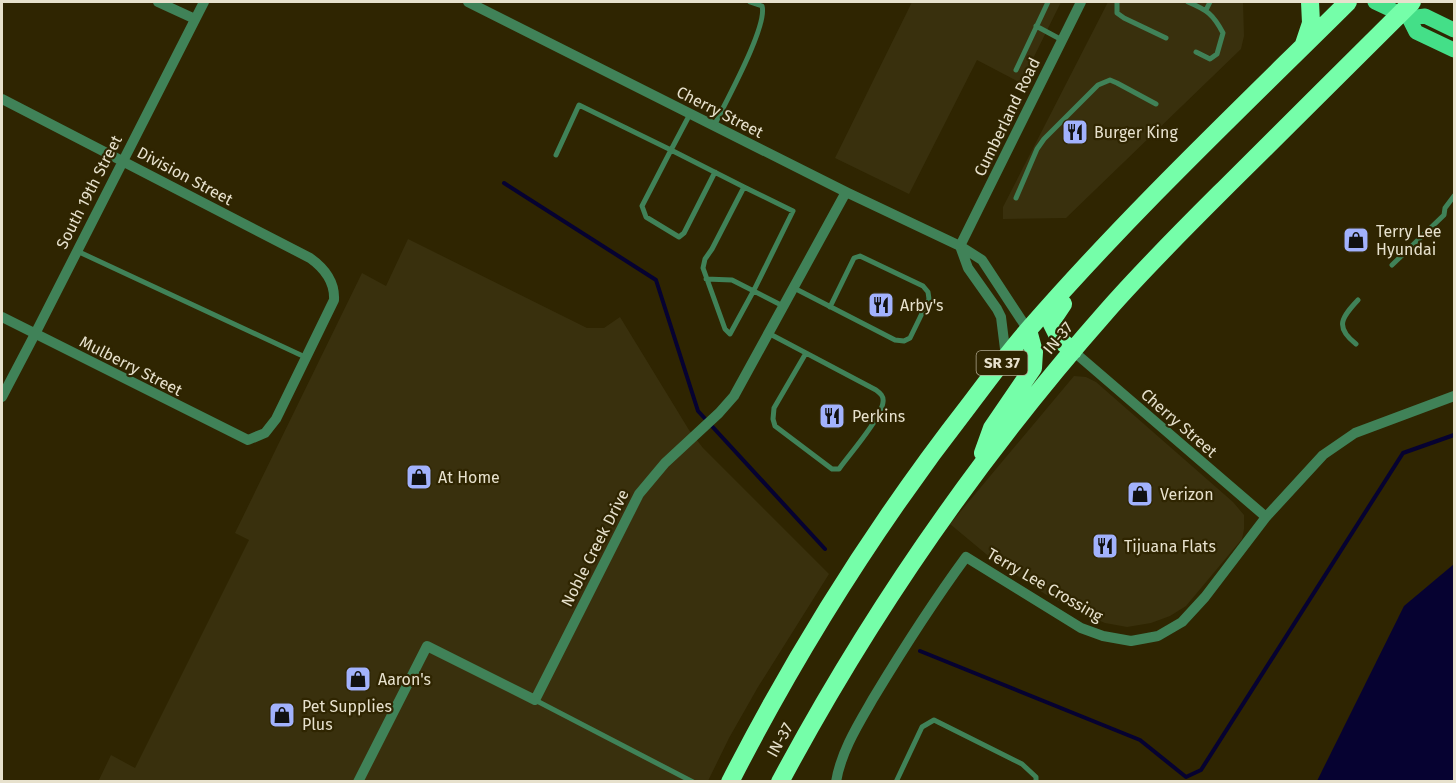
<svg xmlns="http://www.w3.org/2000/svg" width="1456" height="783" font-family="'Fira Sans',sans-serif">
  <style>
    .built { fill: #39300d }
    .water { fill: #060231 }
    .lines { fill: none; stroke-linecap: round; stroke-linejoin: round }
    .stream { stroke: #060231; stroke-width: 4 }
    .lane { stroke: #408258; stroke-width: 5 }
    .street { stroke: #408258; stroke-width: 10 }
    .primary { stroke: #44df88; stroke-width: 15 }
    .highway { stroke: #75fea9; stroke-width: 18 }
    .labels { text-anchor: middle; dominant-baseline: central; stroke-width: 4.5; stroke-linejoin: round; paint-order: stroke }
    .shield { fill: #2f2501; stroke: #b0a990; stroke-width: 1.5 }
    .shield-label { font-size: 15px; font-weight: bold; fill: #e7e1cd }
    .street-label { font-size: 16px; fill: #e7e1cd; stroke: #2f2501 }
    .poi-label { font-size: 16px; fill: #e7e1cd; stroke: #2f2501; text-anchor: start }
  </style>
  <rect width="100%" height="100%" fill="#2f2501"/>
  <!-- built -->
  <path class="built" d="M912 2H1061L1021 83 977 60 909 194 835 158Z
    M1108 2H1243L1244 36 1241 49 1066 218 1003 219V207Z
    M408 239 587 328H604L620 317 689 430 703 448 829 574 758 687 729 738 708 781 98 782 111 755 135 768 249 540 235 533 362 273 386 286Z
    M1074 376 1086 377 1096 382 1233 502 1244 515V529L1242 539 1186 606 1170 616 1151 623 1127 627 1105 623 1082 613 1045 594 992 559 950 524Z"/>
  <!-- water -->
  <path class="water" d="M1454 564V781H1317L1404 606Z"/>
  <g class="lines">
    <!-- stream -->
    <path class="stream" d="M504 183 656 280 698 411 825 549
      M920 651 1140 740 1186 777 1201 770 1403 453 1454 435"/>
    <!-- lane -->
    <path class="lane" d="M1117 2V13L1124 18 1166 38
      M1188 2C1207 10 1213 14 1223 33L1217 54 1210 59 1196 52
      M1206 10 1210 2
      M1036 26 1062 40
      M1016 70 1048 2
      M690 114 671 150 744 187
      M714 126C725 103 768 26 762 6L750 2
      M556 155 579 105 671 150 642 206 646 217 679 237 684 233 715 172
      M744 187 793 211 754 290 730 334 725 329 703 268 705 259 712 249Z
      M1016 198 1037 149 1044 139 1098 85 1110 80 1117 83 1156 104
      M77 251 305 357
      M1392 265 1444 215 1445 208 1454 196
      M706 279 732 280 783 306
      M794 288 895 340 904 341 910 338 929 299 928 292 923 286 860 256 854 258 830 307
      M770 334 876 390C880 393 884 396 883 402 882 417 849 455 839 469H832L775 426 773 419 774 408 806 353
      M1356 344C1334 327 1342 317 1358 300
      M535 700 693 782
      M896 782 922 727 934 720 1022 764 1036 777V782"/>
    <!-- street -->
    <path class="street" d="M158 2 195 19
      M468 2 846 192 960 246 982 260 1028 330
      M2 99 310 258C324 268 335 282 334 300L276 419 265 433 248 440 2 317
      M960 246 1081 2
      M960 246 968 268 997 309 1001 317 1006 357
      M1073 351 1266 517
      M2 397 35 334 204 2
      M358 782 427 646 535 700 639 494 665 463 719 413 734 396 846 192
      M836 782C841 751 859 723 874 697 903 649 933 602 966 557L1081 628 1103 636 1131 641 1158 636 1182 622 1205 597 1266 517 1323 455 1355 433 1454 396"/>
    <!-- primary -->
    <path class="primary" d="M1375 2 1409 18 1425 16 1454 30
      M1409 18 1416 32 1454 50"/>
    <!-- highway -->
    <path class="highway" d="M1304 44 1311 23 1310 2
      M1063 304 1051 322 1060 340 1073 351
      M983 453 992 428 1033 368 1034 352 1028 330
      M730 782C798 649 878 522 970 404 989 379 1008 353 1029 329 1129 214 1240 109 1348 2
      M780 782C871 612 979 456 1106 312 1147 265 1192 221 1236 177 1295 119 1353 60 1412 2"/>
  </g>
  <!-- icons -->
  <defs>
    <g id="restaurant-square" transform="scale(1.35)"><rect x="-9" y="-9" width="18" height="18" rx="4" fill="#a2b2fd" stroke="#2f2501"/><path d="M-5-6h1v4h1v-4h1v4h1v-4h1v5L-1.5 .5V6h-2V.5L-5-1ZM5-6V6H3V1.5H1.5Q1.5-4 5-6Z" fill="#111"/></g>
    <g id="shop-square" transform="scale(1.35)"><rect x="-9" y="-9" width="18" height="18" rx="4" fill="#a2b2fd" stroke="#2f2501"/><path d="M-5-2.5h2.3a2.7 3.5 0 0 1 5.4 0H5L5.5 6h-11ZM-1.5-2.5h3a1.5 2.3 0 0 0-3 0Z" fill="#111"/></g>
  </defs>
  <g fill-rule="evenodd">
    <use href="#restaurant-square" x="1075" y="132"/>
    <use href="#shop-square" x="1356" y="240"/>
    <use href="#restaurant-square" x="881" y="305"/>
    <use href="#restaurant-square" x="832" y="416"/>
    <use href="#shop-square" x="419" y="477"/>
    <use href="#shop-square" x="1140" y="494"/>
    <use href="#restaurant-square" x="1105" y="546"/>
    <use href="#shop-square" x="358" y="679"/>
    <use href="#shop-square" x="282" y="715"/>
  </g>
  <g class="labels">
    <!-- shield labels -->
    <rect class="shield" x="976.5" y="351" width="51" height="24" rx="4.5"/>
    <g class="shield-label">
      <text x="1002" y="363">SR 37</text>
    </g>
    <!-- street labels -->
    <g class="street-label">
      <text transform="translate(720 112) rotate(27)">Cherry Street</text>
      <text transform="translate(1007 117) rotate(-64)">Cumberland Road</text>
      <text transform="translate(185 176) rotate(28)">Division Street</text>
      <text transform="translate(89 192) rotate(-63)">South 19th Street</text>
      <text transform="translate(1058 338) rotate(-50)">IN-37</text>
      <text transform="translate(131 366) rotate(27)">Mulberry Street</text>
      <text transform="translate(1179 423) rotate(41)">Cherry Street</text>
      <text transform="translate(595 548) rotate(-63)">Noble Creek Drive</text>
      <text transform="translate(1045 585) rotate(30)">Terry Lee Crossing</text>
      <text transform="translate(780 740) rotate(-61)">IN-37</text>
    </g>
    <!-- poi labels -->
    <g class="poi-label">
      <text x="1094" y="132">Burger King</text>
      <text x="1376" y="231">Terry Lee<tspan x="1376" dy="18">Hyundai</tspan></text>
      <text x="900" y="305">Arby's</text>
      <text x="852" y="416">Perkins</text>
      <text x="438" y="477">At Home</text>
      <text x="1160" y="494">Verizon</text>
      <text x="1124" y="546">Tijuana Flats</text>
      <text x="378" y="679">Aaron's</text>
      <text x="302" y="706">Pet Supplies<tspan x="302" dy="18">Plus</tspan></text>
    </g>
  </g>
  <!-- border -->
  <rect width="1456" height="783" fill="none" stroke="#e7e1cd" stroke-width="6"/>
</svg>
